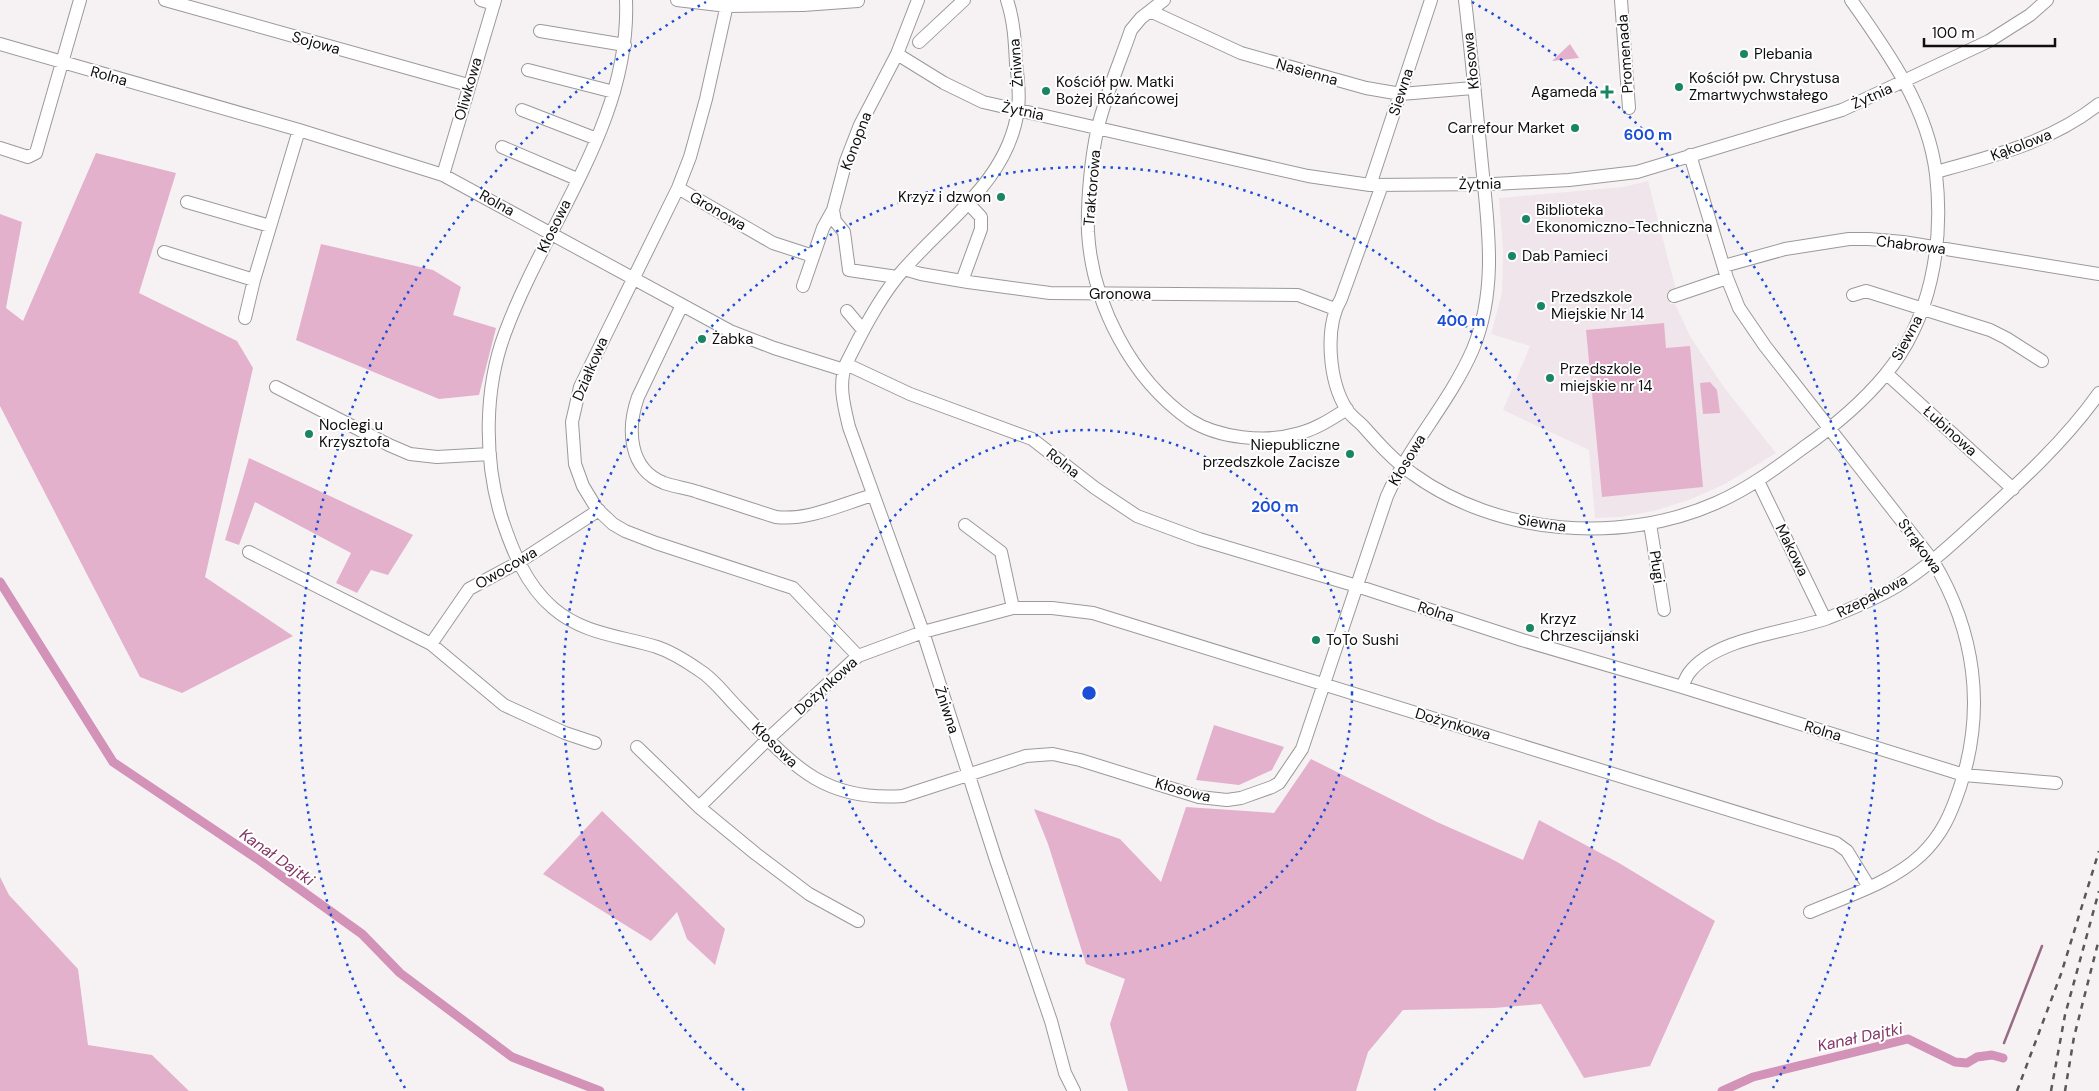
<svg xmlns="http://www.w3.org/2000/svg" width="2099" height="1091" font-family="'DM Sans',sans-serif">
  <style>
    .built { fill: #f0e5eb }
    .green { fill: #e4b1cd }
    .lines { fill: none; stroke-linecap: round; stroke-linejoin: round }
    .stream { stroke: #986b85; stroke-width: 2.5 }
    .canal { stroke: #d392b7; stroke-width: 9 }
    .minor-casing { stroke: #9c999b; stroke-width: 14 }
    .minor { stroke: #fff; stroke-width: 12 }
    .rail { stroke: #595758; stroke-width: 2.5; stroke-dasharray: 6 6; stroke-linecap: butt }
    .ring { fill: none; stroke: #1d4ed8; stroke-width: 2.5; stroke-dasharray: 2.5 5 }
    .poi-dot { fill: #1a8561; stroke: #fff; stroke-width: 2 }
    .labels { text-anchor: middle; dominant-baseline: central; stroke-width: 4; stroke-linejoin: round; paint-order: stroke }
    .street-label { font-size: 15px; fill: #100f10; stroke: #fff }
    .poi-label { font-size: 15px; fill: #100f10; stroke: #fff; text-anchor: start }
    .water-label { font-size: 16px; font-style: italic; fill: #843666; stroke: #fff }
    .centre { fill: #1d4ed8; stroke: #fff; stroke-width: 2.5 }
    .ring-label { font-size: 15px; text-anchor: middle; font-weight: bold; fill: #1d4ed8; stroke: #fff; stroke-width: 4; stroke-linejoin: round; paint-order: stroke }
  </style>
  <rect width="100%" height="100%" fill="#f6f2f4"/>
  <!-- built -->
  <path class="built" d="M1648 181 1676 290 1669 291 1670 304H1675L1691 338 1723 386 1776 453 1725 484 1689 500 1654 511 1620 517 1595 518 1589 450 1503 410 1530 346 1491 334 1502 293 1503 250 1499 198 1623 187Z"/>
  <!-- green -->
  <path class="green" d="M1570 44 1579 58 1552 61Z
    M96 153 176 173 139 293 237 341 253 368 205 577 293 636 182 693 140 677 0 406V214L22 222 6 308 23 321Z
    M321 244 433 270 461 287 453 315 496 328 479 395 439 399 296 340Z
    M1664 323 1666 348 1690 346 1703 487 1602 497 1586 330Z
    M1710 382 1717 390 1720 413 1703 414 1700 383Z
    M249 458 413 535 388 575 371 570 357 593 336 583 351 553 255 502 239 545 225 540Z
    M1214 725 1284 747 1272 770 1239 785 1196 780Z
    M1311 759 1437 822 1523 860 1539 820 1619 863 1715 921 1650 1066 1584 1078 1541 1004 1494 1008 1403 1010 1368 1052 1356 1091H1128L1110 1024 1125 979 1086 964 1048 844 1034 809 1120 839 1161 882 1186 807 1274 813Z
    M602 811 725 929 715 965 687 939 677 912 651 941 543 874Z
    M0 877 9 895 78 969 88 1045 152 1055 189 1091H0Z"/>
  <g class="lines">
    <!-- stream -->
    <path class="stream" d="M2004 1043 2042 946"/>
    <!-- canal -->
    <path class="canal" d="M0 582 113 762 259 860 362 934 400 973 512 1057 600 1091
      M1722 1091 1753 1077 1908 1039 1955 1062 1967 1063 1977 1057 1992 1055 2003 1058"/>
    <!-- minor casing -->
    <g class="minor-casing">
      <path id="minor" d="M165 0 468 85
        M481 0 494 4
        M626 0C631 122 546 222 505 333 484 389 484 459 501 516 512 550 526 585 553 608 583 634 621 636 657 647 672 652 686 661 699 670 714 679 725 695 737 707 790 762 820 802 903 796L1026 756 1053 754 1080 760 1199 797 1227 800 1241 798 1272 787 1279 783 1302 749 1387 496C1410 444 1450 402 1473 349 1499 286 1487 220 1481 155 1476 103 1471 51 1465 0
        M677 0 727 6 803 5 858 1
        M728 0 706 99 690 157 678 188 580 387 572 422 575 464 583 486 597 509 613 524 625 531 656 543 793 588 858 656
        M1007 0C1014 21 1015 42 1016 64 1018 78 1020 94 1018 109 1009 182 941 224 898 276 877 302 861 334 846 364 838 384 844 406 849 427L923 632 996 860 1051 1021 1065 1073 1074 1091
        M1164 0 1141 18 1131 30C1120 62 1106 94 1098 127 1091 157 1087 201 1088 232 1092 303 1131 379 1190 420 1218 438 1265 443 1296 434 1315 430 1331 419 1347 409
        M1621 0 1629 108
        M1150 11 1241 53 1366 88 1401 94 1473 88
        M540 31 625 45
        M919 42 964 0
        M0 44 299 130 443 175 730 331 774 348 844 370
        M897 54 944 83 983 102 1308 176 1370 185 1494 184 1569 180 1637 172 1842 110 1989 41 2030 15 2047 0
        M528 70 614 92
        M522 110 597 139
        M502 147 577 179
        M0 148 28 157 36 153 80 0
        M1690 155 1727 278 1739 308 1765 346 1933 561C1975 631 1986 709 1960 787 1951 814 1942 835 1921 855 1891 883 1847 896 1810 912
        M1936 172C1994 156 2051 142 2099 104
        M443 175 495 0
        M1370 185 1431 0
        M1382 185 1341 299C1324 328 1329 382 1347 410 1351 416 1358 421 1363 426 1378 443 1394 461 1413 474 1497 535 1621 545 1716 503 1748 489 1775 469 1803 448 1833 427 1861 404 1885 375 1931 320 1944 244 1936 174 1928 108 1888 52 1851 0
        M678 188 773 243 813 256
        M187 202 270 226
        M833 210 835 221 844 232 849 270 897 277
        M164 252 254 280
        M1724 266 1785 249 1849 239H1869L1903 242 2099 274
        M904 269 921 274 968 282 1050 293 1298 295 1335 309
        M962 281 981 229V217L968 203
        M803 286 823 228 833 210 846 161 860 125 897 54 918 0
        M1853 295 1866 291 1990 330 2006 338 2042 361
        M1674 296 1727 278
        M682 305 638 397C627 428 628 469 664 483 675 487 687 488 698 492 724 500 750 509 776 517 808 521 842 504 873 495
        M847 311 863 330
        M245 318 254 280 299 130
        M846 364 910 394 1032 439 1095 488 1137 516 1199 539 1357 586 1522 640 1682 687 1964 775 2056 783
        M1887 374 2013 489
        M276 387 389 445 410 454 437 457 490 454
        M1758 481 1825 619
        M1650 524 1664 610
        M965 525 1001 552 1013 608
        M249 552 431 644 504 705 565 733 595 743
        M431 644 469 589 519 562 599 510
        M1682 687C1684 683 1686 677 1689 673 1716 637 1787 633 1828 618 1851 609 1875 599 1897 586 1926 568 1951 545 1976 522 2020 482 2065 441 2099 393
        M637 747 699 807 768 739 858 656 923 632 1013 608H1052L1093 613 1836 843 1847 851 1869 887
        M699 807 756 854 809 894 858 921"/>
    </g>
    <!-- minor -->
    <use href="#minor" class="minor"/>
    <!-- rail -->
    <path class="rail" d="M2017 1091 2061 974 2099 851
      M2051 1091 2065 1015 2099 891
      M2065 1091 2074 1037 2099 939"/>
  </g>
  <!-- distance rings -->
  <g class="ring">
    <circle cx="1089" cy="693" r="263"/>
    <path d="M744 1090A526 526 0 1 1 1434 1090"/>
    <path d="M405 1088A790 790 0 0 1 706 2M1472 2A790 790 0 0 1 1773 1088"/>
  </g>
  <!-- markers -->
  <g class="poi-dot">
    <circle cx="1744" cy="54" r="5"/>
    <circle cx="1679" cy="87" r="5"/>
    <circle cx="1046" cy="91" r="5"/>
    <path d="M1604.5 84.5h5v5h5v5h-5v5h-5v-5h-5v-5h5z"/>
    <circle cx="1575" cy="128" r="5"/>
    <circle cx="1001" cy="197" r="5"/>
    <circle cx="1526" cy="219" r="5"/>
    <circle cx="1512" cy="256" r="5"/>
    <circle cx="1541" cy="306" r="5"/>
    <circle cx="702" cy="339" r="5"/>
    <circle cx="1550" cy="378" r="5"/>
    <circle cx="309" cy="434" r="5"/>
    <circle cx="1350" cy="454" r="5"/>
    <circle cx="1530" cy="628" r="5"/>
    <circle cx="1316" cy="640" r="5"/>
  </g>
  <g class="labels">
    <!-- street labels -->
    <g class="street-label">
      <text transform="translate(316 43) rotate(16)">Sojowa</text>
      <text transform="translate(1625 54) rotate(-94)">Promenada</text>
      <text transform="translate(1471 61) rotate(-96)">Kłosowa</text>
      <text transform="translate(1016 63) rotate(-94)">Żniwna</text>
      <text transform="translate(1307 72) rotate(16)">Nasienna</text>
      <text transform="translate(109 76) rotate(16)">Rolna</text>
      <text transform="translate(468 89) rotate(-74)">Oliwkowa</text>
      <text transform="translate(1401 92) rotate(-72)">Siewna</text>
      <text transform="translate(1872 96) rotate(-24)">Żytnia</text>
      <text transform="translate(1023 111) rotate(12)">Żytnia</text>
      <text transform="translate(856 141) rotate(-69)">Konopna</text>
      <text transform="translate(2021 145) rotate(-21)">Kąkolowa</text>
      <text transform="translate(1480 184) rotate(-1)">Żytnia</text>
      <text transform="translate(1092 188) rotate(-85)">Traktorowa</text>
      <text transform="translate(497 203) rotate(29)">Rolna</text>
      <text transform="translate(718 211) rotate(30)">Gronowa</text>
      <text transform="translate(554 226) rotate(-64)">Kłosowa</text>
      <text transform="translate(1911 245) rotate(7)">Chabrowa</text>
      <text x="1120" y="294">Gronowa</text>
      <text transform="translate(1907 338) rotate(-62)">Siewna</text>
      <text transform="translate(590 369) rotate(-67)">Działkowa</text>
      <text transform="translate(1950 431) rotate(42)">Łubinowa</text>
      <text transform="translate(1407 460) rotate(-59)">Kłosowa</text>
      <text transform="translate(1063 463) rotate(38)">Rolna</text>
      <text transform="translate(1542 523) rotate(9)">Siewna</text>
      <text transform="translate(1920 546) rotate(54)">Strąkowa</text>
      <text transform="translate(1792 550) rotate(64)">Makowa</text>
      <text transform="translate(1657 567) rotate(81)">Pługi</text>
      <text transform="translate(506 568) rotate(-30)">Owocowa</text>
      <text transform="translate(1872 596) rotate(-27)">Rzepakowa</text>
      <text transform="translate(1436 612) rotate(18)">Rolna</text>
      <text transform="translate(826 686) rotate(-42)">Dożynkowa</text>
      <text transform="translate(947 710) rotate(72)">Żniwna</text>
      <text transform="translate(1453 724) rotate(17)">Dożynkowa</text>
      <text transform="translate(1823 731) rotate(17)">Rolna</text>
      <text transform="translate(775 745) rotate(44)">Kłosowa</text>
      <text transform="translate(1183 790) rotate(15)">Kłosowa</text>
    </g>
    <!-- poi labels -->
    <g class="poi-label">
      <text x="1754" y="54">Plebania</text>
      <text x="1689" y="78">Kościół pw. Chrystusa<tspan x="1689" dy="17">Zmartwychwstałego</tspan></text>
      <text x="1056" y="82">Kościół pw. Matki<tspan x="1056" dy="17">Bożej Różańcowej</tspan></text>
      <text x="1597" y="92" text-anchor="end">Agameda</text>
      <text x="1565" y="128" text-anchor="end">Carrefour Market</text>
      <text x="991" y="197" text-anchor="end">Krzyz i dzwon</text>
      <text x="1536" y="210">Biblioteka<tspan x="1536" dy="17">Ekonomiczno-Techniczna</tspan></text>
      <text x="1522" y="256">Dab Pamieci</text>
      <text x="1551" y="297">Przedszkole<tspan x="1551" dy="17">Miejskie Nr 14</tspan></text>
      <text x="712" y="339">Żabka</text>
      <text x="1560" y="369">Przedszkole<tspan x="1560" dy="17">miejskie nr 14</tspan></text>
      <text x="319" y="425">Noclegi u<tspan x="319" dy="17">Krzysztofa</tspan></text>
      <text x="1340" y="445" text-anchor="end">Niepubliczne<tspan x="1340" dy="17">przedszkole Zacisze</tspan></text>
      <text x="1540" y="619">Krzyz<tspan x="1540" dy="17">Chrzescijanski</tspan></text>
      <text x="1326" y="640">ToTo Sushi</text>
    </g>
    <!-- water labels -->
    <g class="water-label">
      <text transform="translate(277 857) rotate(35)">Kanał Dajtki</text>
      <text transform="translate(1860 1037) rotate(-12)">Kanał Dajtki</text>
    </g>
  </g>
  <circle cx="1089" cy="693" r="8" class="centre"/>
  <g class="ring-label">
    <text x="1648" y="140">600 m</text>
    <text x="1461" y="326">400 m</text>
    <text x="1275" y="512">200 m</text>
  </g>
  <!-- scale -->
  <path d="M1924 38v8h131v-8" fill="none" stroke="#100f10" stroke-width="2.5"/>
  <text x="1932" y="38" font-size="15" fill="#100f10" stroke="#ffffff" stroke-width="4" paint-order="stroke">100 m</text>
</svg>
